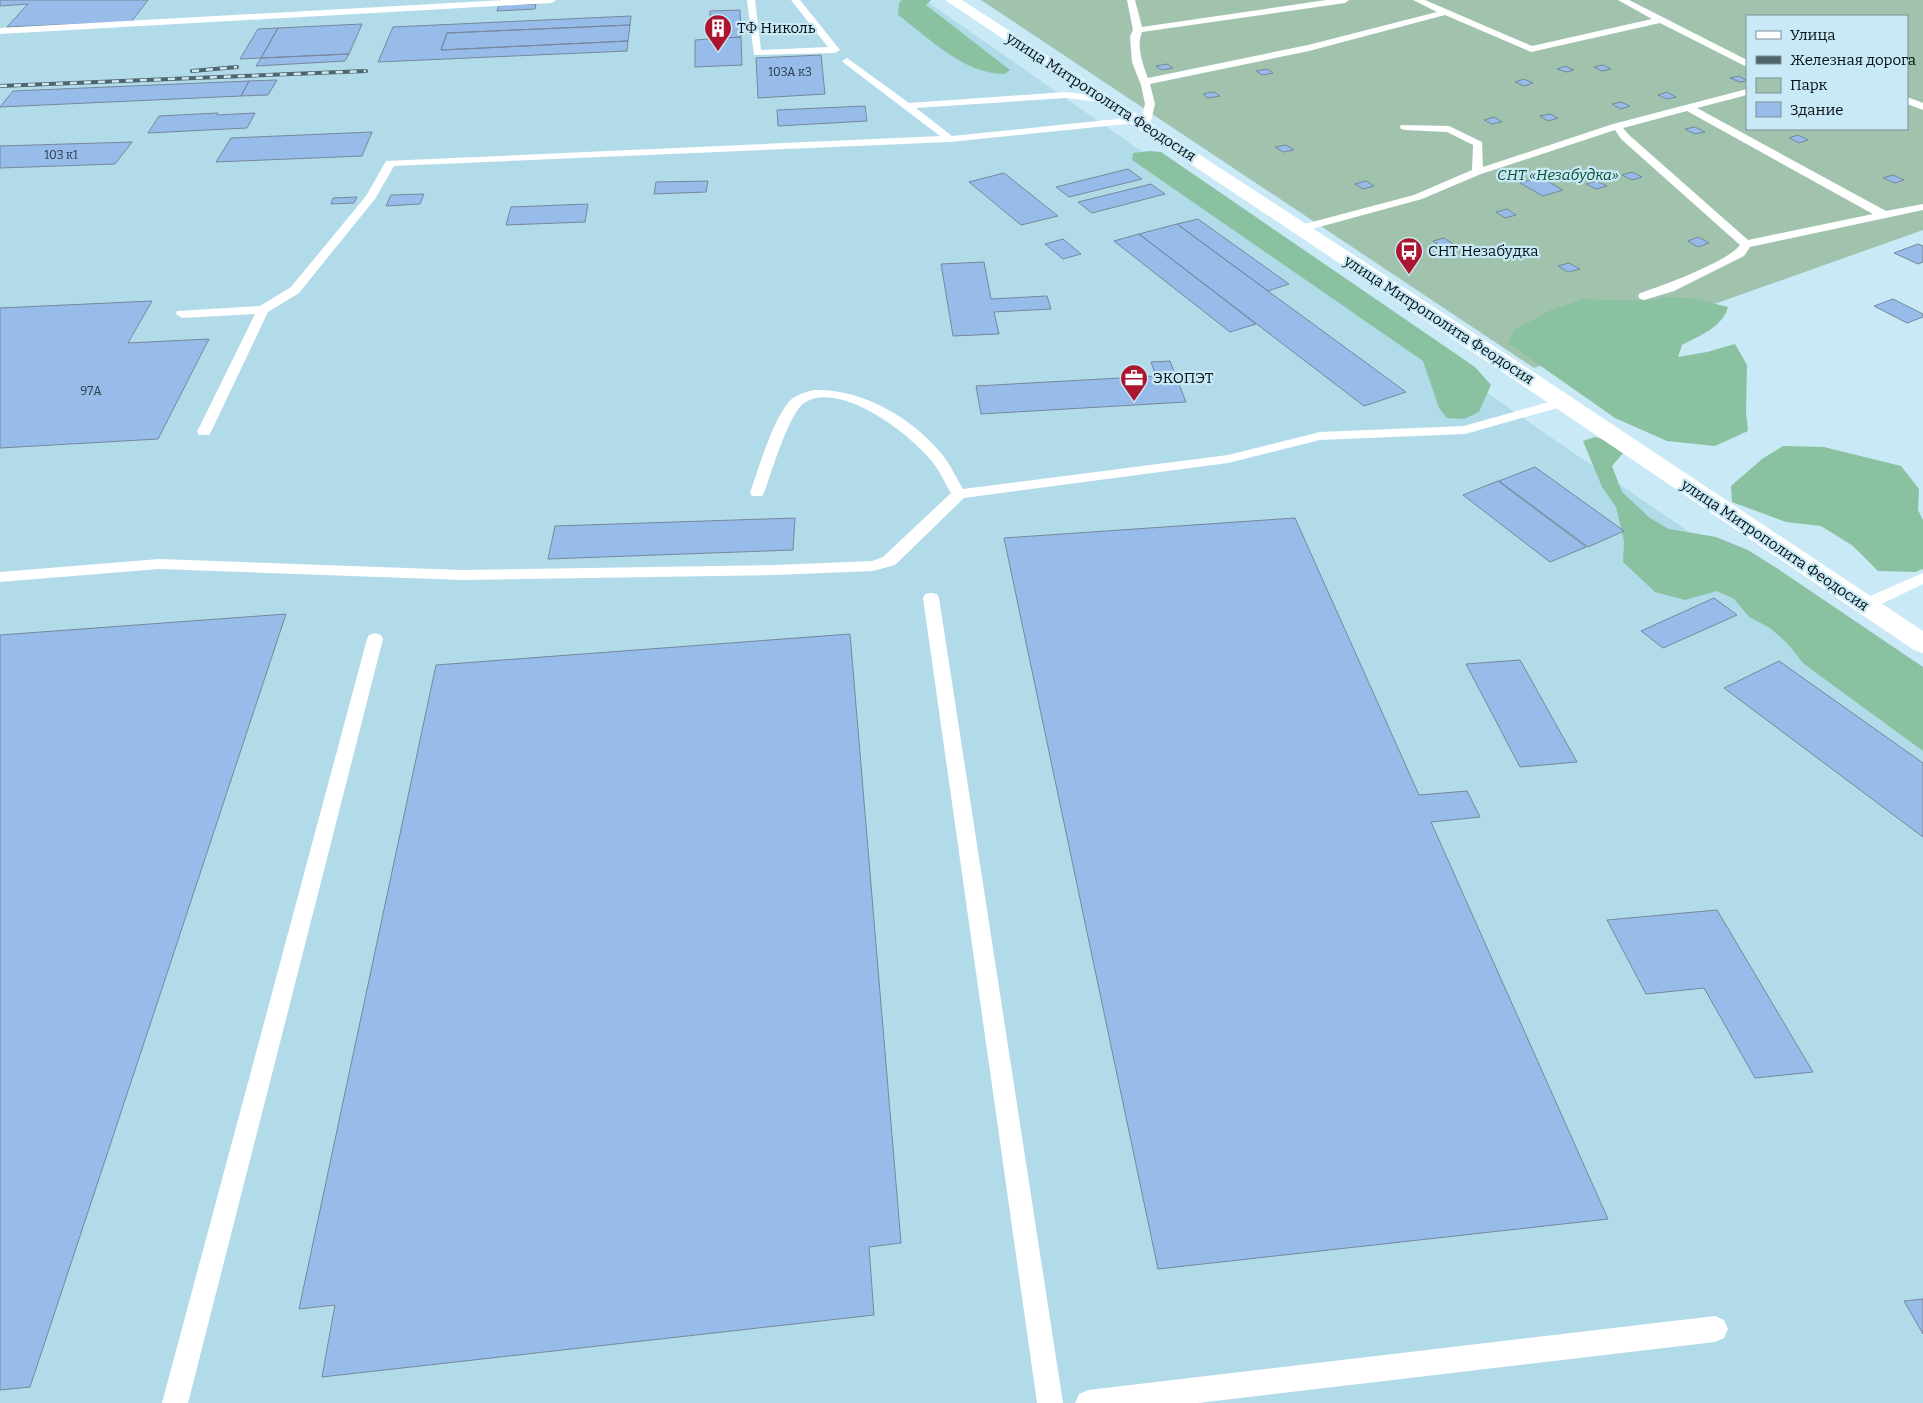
<svg xmlns="http://www.w3.org/2000/svg" width="1923" height="1403" font-family="Bitter,serif">
  <style>
    .built { fill: #b2dbea }
    .green { fill: #a1c3ae; fill-rule: evenodd }
    .forest { fill: #8ac2a1 }
    .building { fill: #97bce9; stroke: #76879c }
    .lines { fill: none; stroke-linecap: round; stroke-linejoin: round }
    .service { fill: #fff; fill-rule: evenodd }
    .minor { fill: #fff; fill-rule: evenodd }
    .rail-casing { stroke: #50646b; stroke-width: 4 }
    .rail { stroke: #c8e9f5; stroke-width: 2.5; stroke-dasharray: 7; stroke-linecap: butt }
    .labels { text-anchor: middle; dominant-baseline: central; stroke-width: 4.5; stroke-linejoin: round; paint-order: stroke }
    .far-number-label { font-size: 12px; fill: #293a48 }
    .far-poi-label { font-size: 15px; fill: #040f13; stroke: #c8e9f5; text-anchor: start }
    .far-street-label { font-size: 15px; fill: #040f13; stroke: #c8e9f5 }
    .far-park-label { font-size: 15px; font-style: italic; fill: #074f30; stroke: #c8e9f5 }
  </style>
  <rect width="100%" height="100%" fill="#c8e9f5"/>
  <!-- built -->
  <path class="built" d="M0 0H925L1546 434 1923 692V1403H0Z"/>
  <!-- green -->
  <path class="green" d="M981 0H1923V230L1534 368ZM1747 16H1907V129H1747Z"/>
  <!-- forest -->
  <path class="forest" d="M902 0H931L926 5 1010 70 1005 74C964 74 930 39 898 15L899 3Z
    M1149 151 1161 152 1475 367 1491 385 1479 412 1464 419 1447 418 1439 408 1423 361 1132 160 1133 153Z
    M1668 297 1691 298 1728 307C1723 327 1699 336 1682 345L1678 357 1707 352 1735 344 1747 365 1746 412 1748 431 1715 446 1667 441 1615 418 1508 343 1514 330 1549 311 1584 299 1646 301Z
    M1595 437 1610 441 1625 451 1612 466 1622 492 1650 518 1669 529 1716 537 1748 550 1778 569 1923 667V751L1804 664 1787 643 1770 628 1749 617 1734 599 1717 591 1685 600 1655 592 1623 562 1624 541 1616 507 1602 487 1583 441Z
    M1783 446 1824 447 1901 466 1919 489 1918 510 1923 520V569L1915 572 1878 571 1853 546 1821 526 1786 522 1732 502 1731 486 1762 459Z"/>
  <!-- building -->
  <path class="building" d="M0 0H148L131 22 7 27 28 4 0 6Z
    M536 4 535 9 497 11 499 5Z
    M740 10 741 37 710 39V11Z
    M631 16 630 25 447 33 441 50 628 41 627 51 378 62 393 27Z
    M362 24 349 54 261 58 278 28Z
    M630 25 628 41 441 50 447 33Z
    M278 28 261 58 240 59 258 29Z
    M741 37 742 65 695 67V40Z
    M349 54 345 61 256 66 261 58Z
    M821 55 825 94 758 98 756 58Z
    M1167 64 1173 68 1162 70 1156 66Z
    M1603 65 1611 69 1602 71 1594 67Z
    M1565 66 1574 70 1566 72 1557 69Z
    M1267 69 1273 73 1262 75 1256 71Z
    M1739 76 1747 81 1740 82 1730 78Z
    M1524 79 1533 83 1524 86 1515 82Z
    M277 80 268 95 241 96 249 81Z
    M249 81 241 96 0 107 13 91Z
    M1214 92 1220 96 1208 98 1203 94Z
    M1667 92 1676 97 1667 99 1658 95Z
    M1621 102 1630 106 1621 109 1612 104Z
    M865 106 867 121 778 126 777 110Z
    M218 113 217 115 255 113 247 128 148 133 159 116Z
    M1550 114 1558 118 1548 121 1540 116Z
    M1494 117 1502 122 1492 124 1484 120Z
    M1695 127 1705 132 1695 134 1685 129Z
    M372 132 362 156 216 162 231 138Z
    M1798 135 1808 140 1799 143 1789 138Z
    M132 142 115 164 0 168V146Z
    M1286 145 1294 150 1283 152 1275 147Z
    M1128 169 1142 179 1069 197 1056 187Z
    M1632 172 1642 177 1632 180 1622 175Z
    M1004 173 1058 216 1021 225 969 182Z
    M1893 175 1904 180 1895 183 1883 178Z
    M1540 177 1563 190 1543 196 1520 183Z
    M708 181 706 192 654 194 656 182Z
    M1366 181 1374 186 1363 189 1355 184Z
    M1597 181 1607 186 1596 189 1586 184Z
    M1151 184 1165 194 1092 213 1078 202Z
    M424 194 420 204 386 206 391 195Z
    M357 197 354 203 331 204 333 198Z
    M588 204 585 222 506 225 511 207Z
    M1507 209 1516 215 1505 218 1496 212Z
    M1198 219 1289 284 1268 291 1177 224Z
    M1177 224 1268 291 1406 392 1364 406 1139 234Z
    M1139 234 1256 324 1230 332 1114 241Z
    M1698 237 1709 243 1698 247 1688 241Z
    M1444 238 1453 244 1442 247 1433 241Z
    M1063 239 1081 254 1063 259 1045 244Z
    M1918 244 1923 246V262L1918 264 1894 253Z
    M984 262 991 299 1047 296 1051 309 994 312 999 334 953 336 941 264Z
    M1569 263 1580 269 1568 272 1558 266Z
    M1893 299 1923 314V317L1907 323 1874 306Z
    M152 301 128 343 209 339 158 439 0 448V308Z
    M1170 361 1186 402 981 414 976 386 1156 376 1151 362Z
    M1535 467 1624 531 1588 547 1499 481Z
    M1498 481 1586 547 1550 562 1463 495Z
    M795 518 793 550 548 559 555 526Z
    M1295 518 1419 795 1467 791 1480 817 1431 822 1608 1219 1158 1269 1004 538Z
    M1714 598 1737 615 1663 648 1641 631Z
    M286 614 30 1387 0 1390V635Z
    M850 634 901 1243 869 1247 874 1315 322 1377 335 1305 299 1309 436 665Z
    M1520 660 1577 762 1520 767 1466 664Z
    M1779 661 1923 763V837L1724 688Z
    M1717 910 1813 1072 1755 1078 1704 988 1646 994 1607 920Z
    M1923 1299V1334L1904 1301Z"/>
  <g class="lines">
    <!-- service -->
    <path class="service" d="M504 0H556L552 3 0 34V28Z
      M747 0H755L761 50 828 47 791 0H800L840 50 835 53 754 55Z
      M1127 0H1135L1142 27 1326 0H1349L1345 3 1142 32C1136 46 1143 65 1148 78L1308 45 1437 12 1413 0H1425L1532 46 1652 19 1618 0H1629L1747 60V67L1660 23 1531 52 1445 15 1309 51 1150 84 1155 104 1150 125 1145 128 1140 125 1141 121 1136 123 950 142 394 166 375 199 299 293 268 312 211 432 209 435H199L197 432 255 314 182 318 176 314 177 311 260 306 291 287 366 196 386 161 940 136 844 63 842 61 847 58 909 103 1066 92 1106 97 1111 100 1106 103 1066 98 916 108 952 136 1136 117 1141 120 1145 104 1141 85 1132 62 1130 37 1133 30Z
      M1747 89V95L1697 108 1886 211 1923 204V210L1750 247 1744 256 1674 291 1644 300 1640 299 1638 296 1640 293C1660 287 1729 261 1740 245L1621 139 1615 130 1481 174 1422 199 1301 232 1295 228 1297 226 1414 195 1472 170 1473 145 1447 132 1405 130 1401 129 1400 127 1401 125 1449 126 1482 142 1483 167 1613 124ZM1687 111 1873 214 1748 240 1629 135 1623 128Z
      M1907 97 1923 103V110L1907 104Z
      M815 390C862 389 911 417 941 453 950 464 956 477 963 489L1228 455 1320 432 1464 426 1563 398 1570 402 1568 405 1465 434 1320 440 1228 463 964 498 895 565 873 571 775 575 463 580 159 569 0 582V572L159 559 463 570 775 565 872 561 883 557 951 493C944 482 939 468 929 458 907 432 839 380 804 403 789 413 771 474 764 493L762 496H752L750 493C758 470 775 412 793 398 799 394 808 391 815 390Z
      M1923 573V584L1871 609 1865 610 1859 609 1857 605 1859 601Z
      M931 593 937 594 939 598 1063 1403H1037L923 598 925 594Z
      M375 633 381 635 383 639 188 1403H162L367 639 369 635Z
      M1715 1316 1724 1320 1728 1329 1724 1338 1715 1342 1198 1403H1075L1079 1394 1088 1390Z"/>
    <!-- minor -->
    <path class="minor" d="M945 0H962L1529 369 1923 631V653L1914 650 1513 379Z"/>
    <!-- rail casing -->
    <g class="rail-casing">
      <path id="rail" d="M192 71 237 67
        M0 86 366 71"/>
    </g>
    <!-- rail -->
    <use href="#rail" class="rail"/>
  </g>
  <!-- icons -->
  <defs>
    <g id="building-pin" transform="scale(1.4375)"><path d="M0 17L-7.5 6A9.5 9.5 0 1 1 7.5 6Z" fill="#ab152f" stroke="#c8e9f5"/><path d="M-4-6H4V6H1V3H-1V6H-4ZM-2.5-4.3h1.7v1.8h-1.7ZM.8-4.3h1.7v1.8H.8ZM-2.5-1h1.7V.8h-1.7ZM.8-1h1.7V.8H.8Z" fill="#fff"/></g>
    <g id="bus-pin" transform="scale(1.4375)"><path d="M0 17L-7.5 6A9.5 9.5 0 1 1 7.5 6Z" fill="#ab152f" stroke="#c8e9f5"/><path d="M-5-6H5V4H4V6H2V4H-2V6H-4V4H-5ZM-3.5-4V0h7V-4ZM-3.5 1.2v1.5H-2V1.2ZM2 1.2v1.5H3.5V1.2Z" fill="#fff"/></g>
    <g id="office-pin" transform="scale(1.4375)"><path d="M0 17L-7.5 6A9.5 9.5 0 1 1 7.5 6Z" fill="#ab152f" stroke="#c8e9f5"/><path d="M-6-3h4V-5.5h4V-3h4V5H-6ZM-1-4.5V-3h2v-1.5ZM-6 0V1H6V0Z" fill="#fff"/></g>
  </defs>
  <g fill-rule="evenodd">
    <use href="#building-pin" x="718" y="28"/>
    <use href="#bus-pin" x="1409" y="251"/>
    <use href="#office-pin" x="1134" y="378"/>
  </g>
  <g class="labels">
    <!-- far-number labels -->
    <g class="far-number-label">
      <text x="790" y="72">103А к3</text>
      <text x="61" y="155">103 к1</text>
      <text x="91" y="391">97А</text>
    </g>
    <!-- far-poi labels -->
    <g class="far-poi-label">
      <text x="737" y="28">ТФ Николь</text>
      <text x="1428" y="251">СНТ Незабудка</text>
      <text x="1153" y="378">ЭКОПЭТ</text>
    </g>
    <!-- far-street labels -->
    <g class="far-street-label">
      <text transform="translate(1101 97) rotate(33)">улица Митрополита Феодосия</text>
      <text transform="translate(1439 320) rotate(33)">улица Митрополита Феодосия</text>
      <text transform="translate(1775 545) rotate(34)">улица Митрополита Феодосия</text>
    </g>
    <!-- far-park labels -->
    <g class="far-park-label">
      <text x="1558" y="175">СНТ «Незабудка»</text>
    </g>
  </g>
  <!-- legend -->
  <rect x="1746" y="15" width="162" height="115" fill="#c8e9f5" stroke="#7a929b"/>
  <rect x="1756" y="31" width="25" height="8" fill="#ffffff" stroke="#7a929b"/>
  <text x="1790" y="40" font-size="15" fill="#040f13">Улица</text>
  <rect x="1756" y="56" width="25" height="8" fill="#50646b" stroke="#7a929b"/>
  <text x="1790" y="65" font-size="15" fill="#040f13">Железная дорога</text>
  <rect x="1756" y="78" width="25" height="15" fill="#a1c3ae" stroke="#7a929b"/>
  <text x="1790" y="90" font-size="15" fill="#040f13">Парк</text>
  <rect x="1756" y="102" width="25" height="15" fill="#97bce9" stroke="#7a929b"/>
  <text x="1790" y="115" font-size="15" fill="#040f13">Здание</text>
</svg>
